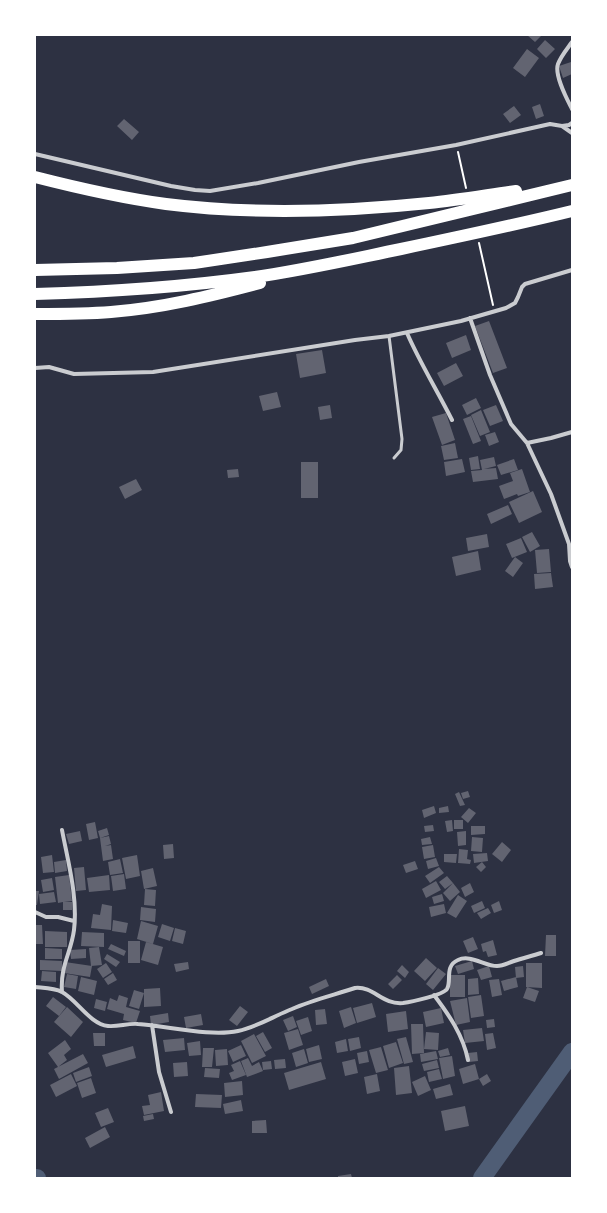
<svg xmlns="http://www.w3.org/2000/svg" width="607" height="1213" font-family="'IBM Plex Sans',sans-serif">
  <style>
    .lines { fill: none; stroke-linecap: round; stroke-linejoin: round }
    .river { stroke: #4f5d75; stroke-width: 18 }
    .building { fill: #626471 }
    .path { stroke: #fff; stroke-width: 2 }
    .service { stroke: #caccd0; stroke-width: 3 }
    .minor { stroke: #caccd0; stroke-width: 4 }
    .motorway { stroke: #fff; stroke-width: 12 }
  </style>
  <rect width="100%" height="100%" fill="#2d3142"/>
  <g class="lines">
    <!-- river -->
    <path class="river" d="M35 1178H37
      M482 1178 572 1052"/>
  </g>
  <!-- building -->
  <path class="building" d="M527 35H540L541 36 535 42Z
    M545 40 555 49 546 58 537 49Z
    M527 49 539 58 525 77 513 68Z
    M571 62 572 74 563 78 559 66Z
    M540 104 544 116 536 119 532 107Z
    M514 106 521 115 510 123 503 114Z
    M124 119 139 132 132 140 117 126Z
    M489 321 507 368 493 373 475 326Z
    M466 335 471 350 452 358 446 343Z
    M322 350 326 373 300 378 296 354Z
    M456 363 463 376 444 386 437 373Z
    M277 392 281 407 263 411 259 396Z
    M476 398 481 408 467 415 462 405Z
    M330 405 332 418 320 420 318 407Z
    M496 405 503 421 490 426 483 410Z
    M481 410 490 432 480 436 471 415Z
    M446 413 455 440 442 445 432 417Z
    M471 416 481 441 473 444 463 419Z
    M495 432 499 442 489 446 485 435Z
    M455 443 458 458 444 460 441 446Z
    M478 456 480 469 471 470 469 458Z
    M494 457 496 466 484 469 496 468 498 479 473 482 471 471 482 470 480 460Z
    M462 459 465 472 446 476 444 462Z
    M514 459 518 470 501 475 497 465Z
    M301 462H318V498H301Z
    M238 469 239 477 228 478 227 470Z
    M522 469 530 492 518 496 517 494 504 499 499 486 513 481 510 473Z
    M136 479 142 490 125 499 119 487Z
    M533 491 542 512 519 523 509 502Z
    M508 505 512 514 491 524 487 514Z
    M532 532 540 546 530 552 522 537Z
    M487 534 489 547 468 551 466 538Z
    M521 538 527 552 512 558 506 544Z
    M549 549 551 572 537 573 535 550Z
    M478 551 481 570 456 576 452 557Z
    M515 557 523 563 513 577 505 571Z
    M551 573 553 587 535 589 534 574Z
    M468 791 470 797 463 799 461 793Z
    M459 792 465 805 460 806 455 794Z
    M434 806 436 813 424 818 422 810Z
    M448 806 449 812 439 813V808Z
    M469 808 476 813 468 823 461 817Z
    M452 820 453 831 447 832 445 821Z
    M454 820H463V829H454Z
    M95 822 98 838 89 840 86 824Z
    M433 825 434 831 425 832 424 826Z
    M471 826H485V834L471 835Z
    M107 828 109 835 100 838 98 831Z
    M80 831 82 841 69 844 66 834Z
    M466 831V845L458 846 457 832Z
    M109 836 111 844 105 846 111 845 113 859 103 861 100 838Z
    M430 837 432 844 422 845 421 839Z
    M472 837 483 838 482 852 471 851Z
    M502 842 511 850 502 862 492 854Z
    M173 844 174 858 164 859 163 845Z
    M433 845 435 857 424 859 422 847Z
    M459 849 468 850 467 859 471 860 470 864 458 863Z
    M487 853 488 861 474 863 473 854Z
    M444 854H457L456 863 444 862Z
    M52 855 54 872 43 873 41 857Z
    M137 855 140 876 126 879 122 858Z
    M436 858 439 866 428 869 426 861Z
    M120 859 123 873 110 875 108 862Z
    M66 860 67 871 55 873 54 862Z
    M415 861 418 869 406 873 403 865Z
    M482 862 486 867 481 872 476 867Z
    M84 867 86 890 76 891 74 868Z
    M439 867 444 873 430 883 425 876Z
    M153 868 157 886 144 889 141 871Z
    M124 874 126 889 113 891 111 876Z
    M69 875 72 901 64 902H72V910H63V902L58 903 55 877Z
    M109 875 110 890 89 892 87 878Z
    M447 876 453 883 445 889 439 882Z
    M52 878 54 890 43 892 41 880Z
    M436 881 441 890 426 898 422 889Z
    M453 883 460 892 450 901 443 893Z
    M470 883 474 892 465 897 461 888Z
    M145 889 156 890 155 906 144 905Z
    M35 891H39L37 905H35Z
    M54 892 56 902 40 904 39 894Z
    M442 894 444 901 434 904 432 897Z
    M458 895 467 901 456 918 447 913Z
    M482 901 485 908 474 913 471 906Z
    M499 901 502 910 494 913 491 905Z
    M102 904 112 906 111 930 91 928 93 914 100 915Z
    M444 904 446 913 431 917 429 907Z
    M141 907 156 909 155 922 140 920Z
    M488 908 491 913 481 919 477 913Z
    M113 920 128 923 126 933 112 931Z
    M141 921 158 926 153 944 137 939Z
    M162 924 174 928 170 941 158 937Z
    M35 925H42L43 944H35Z
    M175 928 186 931 183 944 172 941Z
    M45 931 67 932V947H45Z
    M82 932 104 933V947L81 946Z
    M546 935H556V956H545Z
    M473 937 478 949 468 953 463 941Z
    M493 940 497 955 488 957 486 951 483 952 481 944Z
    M128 941H140V963H128Z
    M146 942 163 947 158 965 141 960Z
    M111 944 126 951 124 956 108 949Z
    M99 947 102 965 91 966 89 948Z
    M45 948 62 949V959H45Z
    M86 949V958L71 959 70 950Z
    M107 954 120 962 116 967 104 959Z
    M426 958 437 968 425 981 414 971Z
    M40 960 62 961V971L40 970Z
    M472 961 474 969 458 974 455 966Z
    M65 962 92 966 90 977 64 973Z
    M188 962 189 969 176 972 174 964Z
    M106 963 112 972 103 978 97 969Z
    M526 963H542V988L526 987Z
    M402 965 409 972 405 978 397 971Z
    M489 966 492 977 481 980 477 970Z
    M523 966 524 977 516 978 515 967Z
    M438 968 446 974 433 990 426 984Z
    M42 971 56 972V982L41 981Z
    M113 973 117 980 108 985 104 979Z
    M67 974 78 976 76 989 64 987Z
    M397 975 402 980 393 989 388 984Z
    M450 975H465V997H450Z
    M81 977 97 981 94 995 78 991Z
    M516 977 518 987 504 991 501 981Z
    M478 978 479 994 468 995V979Z
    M326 979 329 986 312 994 309 987Z
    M499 979 502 995 492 997 489 980Z
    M527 987 539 991 535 1002 523 998Z
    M160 988 161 1006 144 1007V989Z
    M134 990 144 993 139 1009 129 1006Z
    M119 995 128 998 126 1007 140 1011 136 1023 123 1020 124 1014 107 1009 110 998 117 1001Z
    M481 995 484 1016 471 1018 468 997Z
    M53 997 66 1007 59 1016 46 1006Z
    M467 998 470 1022 456 1025 450 1001Z
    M96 999 107 1002 105 1011 94 1008Z
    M372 1003 376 1017 357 1023 353 1008Z
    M240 1006 248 1012 237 1026 229 1020Z
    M67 1007 83 1022 71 1037 54 1022Z
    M351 1007 356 1023 344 1028 339 1011Z
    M441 1008 444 1023 426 1027 423 1012Z
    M325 1009 327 1024 316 1025 315 1010Z
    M406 1011 408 1029 388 1032 386 1014Z
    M168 1013 169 1022 151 1025 150 1016Z
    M201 1014 203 1025 186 1028 184 1017Z
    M293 1016 297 1027 288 1031 283 1020Z
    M308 1017 312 1031 301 1035 296 1021Z
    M494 1019 495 1027 487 1028 486 1020Z
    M411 1024H423L424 1053 412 1054Z
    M482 1028 484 1041 465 1043 463 1030Z
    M298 1029 303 1045 289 1050 284 1033Z
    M263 1032 272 1048 265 1052 256 1036Z
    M426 1032 439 1033 438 1050 424 1049Z
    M93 1033H105V1046H94Z
    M493 1033 496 1048 487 1050 485 1034Z
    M254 1034 266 1056 252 1063 241 1041Z
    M359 1037 361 1048 350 1051 348 1039Z
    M406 1037 413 1062 404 1064 397 1039Z
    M184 1038 185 1050 165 1052 163 1040Z
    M346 1039 348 1051 337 1053 335 1042Z
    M65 1040 71 1049 64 1055 67 1060 58 1067 48 1053Z
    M200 1041 201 1055 189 1056 187 1043Z
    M396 1042 403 1063 389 1068 383 1046Z
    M241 1045 246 1056 233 1062 228 1051Z
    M319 1045 322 1059 309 1062 306 1049Z
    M133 1046 136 1058 106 1067 102 1055Z
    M381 1047 388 1070 376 1073 369 1050Z
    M203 1048H214L212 1067H202Z
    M448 1048 450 1055 440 1057 438 1051Z
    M227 1049 228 1065 216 1066 215 1050Z
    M304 1049 308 1063 296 1067 292 1053Z
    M367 1051 369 1062 359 1064 357 1053Z
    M436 1051 438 1059 421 1062 420 1054Z
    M477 1052 478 1061 469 1062 468 1053Z
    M83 1054 88 1063 59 1079 54 1069Z
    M452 1056 455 1076 443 1079 439 1058Z
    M248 1058 252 1066 259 1062 263 1071 247 1077 241 1061Z
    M285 1059 286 1068 275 1069 274 1060Z
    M355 1059 358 1073 345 1076 342 1062Z
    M437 1060 439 1068 424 1071 422 1064Z
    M240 1061 246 1075 232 1080 229 1073 234 1071 231 1065Z
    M271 1061 272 1069 263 1070 262 1062Z
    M187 1062 188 1076 174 1077 173 1063Z
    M321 1062 326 1079 289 1090 284 1073Z
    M475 1064 479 1079 463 1084 459 1069Z
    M409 1066 412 1093 396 1095 394 1068Z
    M89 1067 92 1076 76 1082 73 1073Z
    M205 1068 220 1069 219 1078 204 1077Z
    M439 1069 442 1079 429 1082 427 1072Z
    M71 1074 77 1086 56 1097 50 1085Z
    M377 1074 380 1091 367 1094 364 1077Z
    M487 1074 491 1081 483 1086 479 1079Z
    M425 1076 431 1090 418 1096 412 1082Z
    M91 1078 96 1093 82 1098 77 1083Z
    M242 1081 243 1095 225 1097 224 1083Z
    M450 1084 453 1095 436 1099 433 1089Z
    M161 1092 164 1111 144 1115 142 1106 150 1105 148 1095Z
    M196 1094 222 1095 221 1108 195 1107Z
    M241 1100 243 1111 225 1114 223 1104Z
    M465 1106 469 1126 445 1131 441 1111Z
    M108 1108 114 1122 101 1127 95 1113Z
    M153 1114 154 1119 144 1121 143 1116Z
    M266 1120 267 1133H252V1121Z
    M105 1127 110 1137 90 1148 85 1138Z
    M351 1174 352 1178H338V1176Z"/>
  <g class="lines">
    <!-- path -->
    <path class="path" d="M458 152 466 188
      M479 243 493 305"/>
    <!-- service -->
    <path class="service" d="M389 336 402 439 401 450 394 458"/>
    <!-- minor -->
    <path class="minor" d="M572 42C567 49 561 56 558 64 554 75 567 99 572 109
      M562 126 569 125 572 123
      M35 154 171 186 195 190 210 191 258 183 359 162 456 145 550 124 562 126 572 133
      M470 318 490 375 511 424 527 443 551 494 569 544 570 561 572 567
      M407 333C420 363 437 390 452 420
      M35 368 49 367 74 374 153 372 355 340 389 336 461 321 506 308 515 303 518 297 522 287 525 284 572 270
      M527 443 551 438 572 432
      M62 830C68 862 78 897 74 930 71 953 60 966 62 992
      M35 912 46 917H58L74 921
      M35 987C44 988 54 988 62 992 77 1000 90 1024 108 1026 118 1027 128 1023 138 1024 168 1026 210 1037 238 1031 257 1027 274 1016 292 1009 312 1000 334 995 355 988 374 986 382 1005 403 1003 411 1002 443 995 447 989 452 981 444 966 458 960 470 954 485 966 497 966 503 966 508 963 514 961 523 958 532 956 541 953
      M434 995C449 1015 463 1035 468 1060
      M152 1025 159 1072 171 1112"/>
    <!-- motorway -->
    <path class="motorway" d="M35 177C78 188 122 198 166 204 253 215 342 212 429 203 458 200 487 195 516 191
      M35 270 117 268 194 263 267 252 353 238 572 185
      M35 294C108 292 182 287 255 277 304 270 352 259 401 249 458 237 515 225 572 211
      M35 314C60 314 86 314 111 312 162 308 211 296 260 283"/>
  </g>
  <!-- border -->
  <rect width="607" height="1213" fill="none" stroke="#ffffff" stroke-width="72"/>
</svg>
